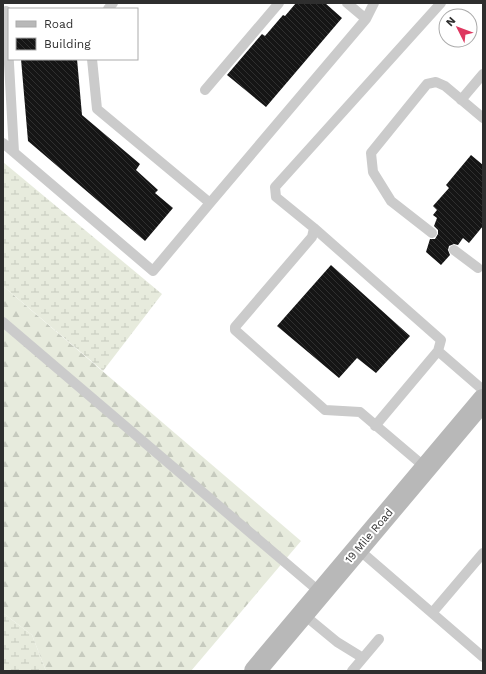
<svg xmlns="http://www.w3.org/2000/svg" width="486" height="674" font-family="'Work Sans',sans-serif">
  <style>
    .forest { fill: url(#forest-firs) }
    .wetland { fill: url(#wetland-marsh) }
    .building { fill: url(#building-back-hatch) }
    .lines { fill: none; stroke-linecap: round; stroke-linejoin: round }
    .lane { stroke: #cbcbcb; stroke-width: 10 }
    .secondary { stroke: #b8b8b8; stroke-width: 22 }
    .labels { text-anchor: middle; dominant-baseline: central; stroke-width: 4; stroke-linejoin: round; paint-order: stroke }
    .street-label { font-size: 11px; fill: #2e2e2e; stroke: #fff }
  </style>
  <defs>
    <pattern id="forest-firs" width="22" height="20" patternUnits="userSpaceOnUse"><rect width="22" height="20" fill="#e7ebdd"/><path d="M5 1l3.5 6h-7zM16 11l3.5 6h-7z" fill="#c6cabe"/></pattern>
    <pattern id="wetland-marsh" width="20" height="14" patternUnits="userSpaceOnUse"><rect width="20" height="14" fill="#e7ebdd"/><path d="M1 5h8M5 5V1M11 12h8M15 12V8" fill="none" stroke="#c6cabe"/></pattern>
    <pattern id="building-back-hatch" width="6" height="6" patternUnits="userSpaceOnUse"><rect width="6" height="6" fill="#151515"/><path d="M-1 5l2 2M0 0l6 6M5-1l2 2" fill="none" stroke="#2f2f2f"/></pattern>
  </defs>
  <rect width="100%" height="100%" fill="#fff"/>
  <!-- forest -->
  <path class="forest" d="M3 286 301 541 191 671H46L32 635 3 613Z"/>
  <!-- wetland -->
  <path class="wetland" d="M3 162 162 294 103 371 3 286Z
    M3 613 32 635 46 671H3Z"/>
  <!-- building -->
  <path class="building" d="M296 3H325L342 18 266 107 227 75 262 34 265 36 283 15 285 16Z
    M21 59H77L82 115 140 164 136 170 158 190 155 193 173 208 145 241 28 141Z
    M471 155 483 165V226L469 243 463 238 458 245 454 244 449 246 448 250 450 255 441 265 426 252 430 239H435L438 234V230L434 226 437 218 433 215 437 210 433 206 449 188 446 185Z
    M331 265 410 336 376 373 357 358 339 378 277 326Z"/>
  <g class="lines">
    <!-- lane -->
    <path class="lane" d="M347 3 366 19
      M108 9 113 3
      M6 11 14 152
      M92 59 97 109 210 203 366 19 374 3
      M205 90 279 3
      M461 100 483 74
      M3 143 153 271 210 203
      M314 228 441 340 438 351 483 390
      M432 233 391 201 373 172 371 153 427 84 436 82 445 86 483 118
      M454 250 478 268
      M3 322 321 593
      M375 426 438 351
      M426 468 360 412 325 410 235 330V327L312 237 314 228 276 197 275 187 441 3
      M358 549 483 657
      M432 613 483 553
      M303 614 337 642 363 658
      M352 671 379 639"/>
    <!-- secondary -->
    <path class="secondary" d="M255 671 483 400"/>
  </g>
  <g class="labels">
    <!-- street labels -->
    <g class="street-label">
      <text transform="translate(369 536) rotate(-50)">19 Mile Road</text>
    </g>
  </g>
  <!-- border -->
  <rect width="486" height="674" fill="none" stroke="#2e2e2e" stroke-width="8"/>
  <!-- legend -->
  <rect x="8" y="8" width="130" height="52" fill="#ffffff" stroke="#ababab"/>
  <rect x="16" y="21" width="20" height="6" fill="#b8b8b8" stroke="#ababab"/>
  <text x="44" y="28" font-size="12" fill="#2e2e2e">Road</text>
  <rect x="16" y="38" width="20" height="12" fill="url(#building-back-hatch)" stroke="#ababab"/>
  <text x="44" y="48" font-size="12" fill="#2e2e2e">Building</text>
  <!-- north arrow -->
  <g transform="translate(458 28) rotate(312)"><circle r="19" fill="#ffffff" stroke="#ababab"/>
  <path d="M0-3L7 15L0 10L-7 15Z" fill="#de3860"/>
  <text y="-6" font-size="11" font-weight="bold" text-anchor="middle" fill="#2e2e2e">N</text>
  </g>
</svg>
